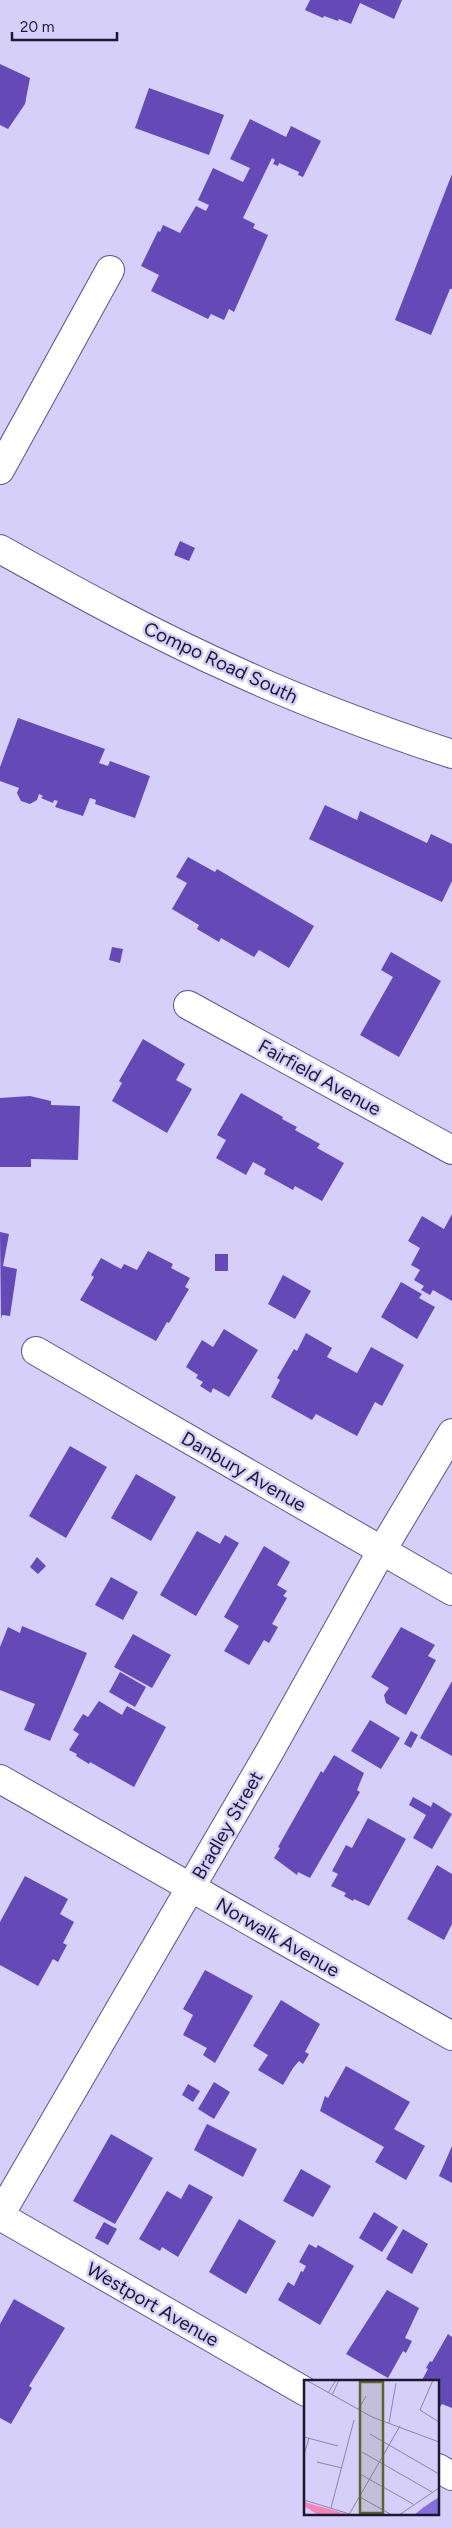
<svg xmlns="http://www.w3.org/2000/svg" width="452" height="2528" viewBox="0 0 452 2528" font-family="Figtree,sans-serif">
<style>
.building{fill:#6549b6}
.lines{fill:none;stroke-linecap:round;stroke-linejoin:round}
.minor-casing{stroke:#5e5290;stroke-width:30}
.minor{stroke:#fff;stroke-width:28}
.labels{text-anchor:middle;stroke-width:5;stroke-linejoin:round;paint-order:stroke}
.street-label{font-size:19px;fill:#1d1832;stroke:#d5cffa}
.inset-road{fill:none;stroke:#8b86aa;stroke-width:1}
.view{fill:#60622f;fill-opacity:0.15;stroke:#60622f;stroke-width:2.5}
.inset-edge{fill:none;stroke:#1d1832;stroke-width:2.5}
</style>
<rect width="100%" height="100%" fill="#d5cffa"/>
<!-- building -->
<path class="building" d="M310,0H402L394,19L360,3L351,24L339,19L338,21L324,16L323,18L305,10Z
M0,64L30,78L25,104L8,129L0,125Z
M149,88L224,115L209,155L135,128Z
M250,119L286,137L291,126L321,141L303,177L298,175L299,172L279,163L278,166L273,164L275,160L272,158L243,218L255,224L253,228L268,235L234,312L229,309L224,320L211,314L208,319L151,291L159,275L141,266L158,231L160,232L163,225L180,233L196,206L206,211L209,205L198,200L213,168L243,182L250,168L230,159Z
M452,174V289H450L431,335L395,320Z
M180,541L195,548L189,561L174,555Z
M18,718L105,749L99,763L108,766L110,761L150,776L135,818L95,804L96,800L90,798L83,816L55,807L58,801L54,800L53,803L41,798L43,796L39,794L37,800L30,804L21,801L17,793L19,788L0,781V767Z
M325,805L357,820L360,811L427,843L431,834L452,844V881L442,902L309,839Z
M188,857L215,872L217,869L314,926L289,968L259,950L254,957L221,938L219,942L197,929L199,925L172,909L187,883L176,877Z
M112,947L123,949L120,963L109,960Z
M391,952L441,981L399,1057L360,1035L393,977L381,970Z
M143,1039L185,1064L176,1080L192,1089L167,1133L112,1101L122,1083L119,1081Z
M241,1093L283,1117L282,1119L297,1127L295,1130L320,1144L317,1148L344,1163L322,1201L295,1186L293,1190L264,1174L266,1169L253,1162L246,1175L216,1158L226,1140L217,1135Z
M30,1096L51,1101V1105L80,1106L78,1160L31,1159V1167H0V1098Z
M452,1214V1301L433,1290L430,1295L421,1290L424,1286L414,1280L420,1270L411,1265L420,1248L408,1241L422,1216L444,1229Z
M0,1232L9,1234L3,1266L17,1269L10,1316L2,1315L1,1319Z
M148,1251L173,1264L171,1268L190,1278L185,1287L189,1289L169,1323L167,1322L156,1341L80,1300L94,1277L91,1275L101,1258L121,1269L124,1264L137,1270Z
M215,1254H228V1271H215Z
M283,1275L311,1291L295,1319L268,1304Z
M401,1282L422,1294L419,1298L435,1307L417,1339L381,1317Z
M224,1329L258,1350L229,1397L213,1388L211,1393L200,1386L203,1382L196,1378L198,1375L186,1367L202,1340L213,1347Z
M306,1333L332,1348L327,1357L357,1373L371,1347L404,1365L382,1406L375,1402L357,1436L316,1414L312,1420L271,1397L280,1380L277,1378L294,1349L297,1351Z
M70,1446L107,1467L66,1538L29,1516Z
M136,1474L176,1497L151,1541L111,1518Z
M197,1531L220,1544L225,1535L239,1543L196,1616L160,1595Z
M264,1546L290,1562L277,1585L287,1591L283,1596L287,1598L272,1624L278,1627L269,1643L264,1640L249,1665L224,1651L239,1626L224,1617Z
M37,1557L46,1566L38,1574L30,1567Z
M111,1577L138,1592L123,1620L95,1605Z
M22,1626L87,1653L50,1741L24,1730L35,1704L0,1690V1647L8,1627L20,1633Z
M401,1627L435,1645L428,1656L436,1660L406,1715L386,1703L384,1695L389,1688L371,1677Z
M133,1634L171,1655L152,1688L114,1667Z
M120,1672L146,1687L135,1707L109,1692Z
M452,1681V1756L420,1738Z
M99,1701L122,1715L127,1706L166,1727L134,1787L90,1762L89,1764L76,1756L77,1754L69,1750L79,1734L73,1730L83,1714L88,1717Z
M370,1720L400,1738L381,1769L351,1751Z
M411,1731L418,1735L411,1748L404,1744Z
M334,1755L364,1773L357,1790L360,1792L310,1878L298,1872L297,1875L274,1858L280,1848L278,1847L321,1771L323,1773Z
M413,1797L431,1807L433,1802L452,1814L432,1849L413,1838L426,1815L409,1805Z
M368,1818L406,1839L369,1906L354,1899L353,1901L344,1896L346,1893L331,1886L338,1874L332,1871L346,1845L352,1848Z
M437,1865L452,1874V1924L444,1940L407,1919Z
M25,1876L68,1899L60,1914L74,1922L63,1943L67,1945L58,1962L53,1959L38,1986L0,1965V1922Z
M205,1970L253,1996L215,2063L203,2055L207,2048L183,2035L193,2015L183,2009Z
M281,2000L320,2024L305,2052L309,2054L303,2064L299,2061L293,2068L283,2085L258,2070L268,2055L253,2046Z
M346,2066L410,2102L394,2129L425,2146L406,2180L375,2162L384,2147L320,2111L325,2096L328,2098Z
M214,2082L230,2092L214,2119L198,2109Z
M188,2084L200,2091L193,2102L182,2095Z
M207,2124L257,2149L243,2177L194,2150Z
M111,2134L153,2158L115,2224L73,2201Z
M452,2146V2183L439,2176Z
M301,2169L331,2186L313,2217L283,2201Z
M189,2184L213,2197L178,2257L162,2247L160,2251L139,2239L167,2191L181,2199Z
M374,2212L398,2227L382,2252L359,2238Z
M239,2219L276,2241L246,2294L209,2272Z
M104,2222L117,2229L108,2245L95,2238Z
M403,2229L428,2244L412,2274L386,2259Z
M309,2244L316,2248L318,2245L354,2266L320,2325L278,2300L288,2282L294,2286L301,2271L303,2272L306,2266L299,2262Z
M387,2290L419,2308L405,2338L412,2341L406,2353L403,2351L388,2378L346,2354Z
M14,2299L65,2328L29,2386L32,2388L11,2424L0,2418V2324Z
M448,2334L452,2337V2408L442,2404L438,2410V2382H421L428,2369L426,2368L430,2361L432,2362Z"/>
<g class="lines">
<!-- minor casing -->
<g class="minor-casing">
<path id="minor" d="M0,470L110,270
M0,549C77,592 155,635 236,671C306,703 379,730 452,754
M188,1005L452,1150
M36,1351L452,1591
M0,1779L452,2036
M0,2215L270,1751L382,1550L452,1433
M0,2216L306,2392
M438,2468L452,2476"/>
</g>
<!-- minor -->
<use href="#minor" class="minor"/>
</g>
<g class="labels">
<!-- street labels -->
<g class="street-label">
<text transform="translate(221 662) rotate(25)" y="7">Compo Road South</text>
<text transform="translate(320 1077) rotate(29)" y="7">Fairfield Avenue</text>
<text transform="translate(244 1471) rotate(30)" y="7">Danbury Avenue</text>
<text transform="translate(227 1825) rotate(-60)" y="7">Bradley Street</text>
<text transform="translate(278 1937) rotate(30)" y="7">Norwalk Avenue</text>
<text transform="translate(153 2304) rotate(30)" y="7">Westport Avenue</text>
</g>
</g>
<!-- overview -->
<g transform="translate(304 2380)">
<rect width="135" height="135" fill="#d5cffa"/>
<path d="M0,122L46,135H14L0,126Z" fill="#f484ba"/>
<path d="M135,117V135H110L120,127Z" fill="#876ede"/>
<path class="inset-road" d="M2,0L68,37L135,62M129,0L116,30L135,42M24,13L32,0M28,15L35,0M54,30L62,16M85,43L92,3M66,54L135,94M0,57L34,66M58,72L128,112M0,75L5,58M13,82L38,88M56,94L109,124M56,117L88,135M0,120L49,135M27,128L50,40M46,133L96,46M95,135L135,108"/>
<path class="view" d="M56,2H79V133H56Z"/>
<rect width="135" height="135" class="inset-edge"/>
</g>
<!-- scale -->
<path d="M12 32v8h105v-8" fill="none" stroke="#1d1832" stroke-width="2.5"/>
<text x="20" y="32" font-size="15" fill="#1d1832" stroke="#d5cffa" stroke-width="4" paint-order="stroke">20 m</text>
</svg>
